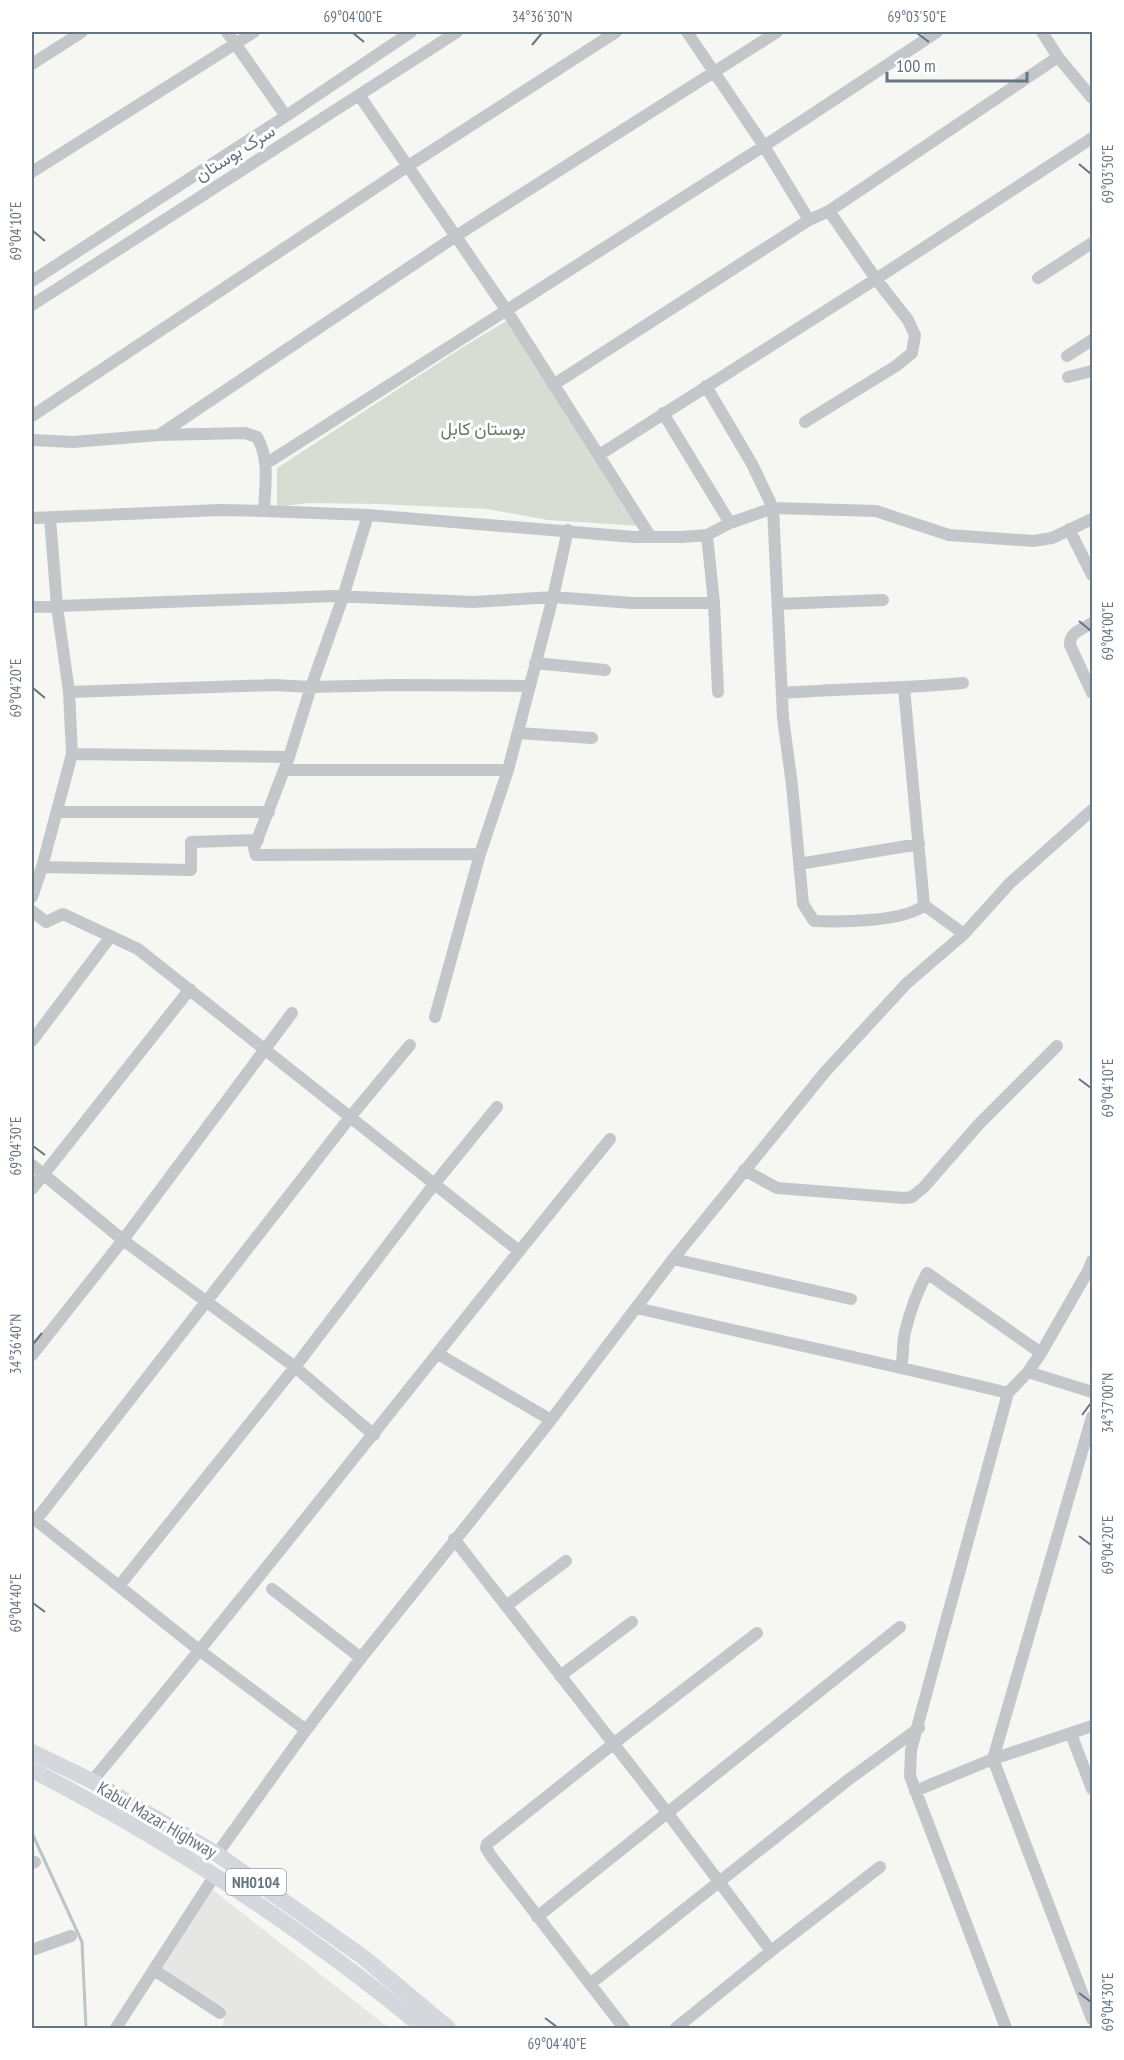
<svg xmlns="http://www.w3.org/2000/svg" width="1124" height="2060" viewBox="0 0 1124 2060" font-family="'PT Sans Narrow',Vazirmatn,sans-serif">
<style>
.built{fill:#e6e7e5}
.green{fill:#d7ddd3}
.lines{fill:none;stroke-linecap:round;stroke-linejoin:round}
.stream{stroke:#bac5c9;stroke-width:3}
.minor{stroke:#c3c7ca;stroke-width:12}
.highway{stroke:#d4d8dc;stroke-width:16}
.ticks{fill:none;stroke:#657583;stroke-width:2}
.labels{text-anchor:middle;stroke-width:6;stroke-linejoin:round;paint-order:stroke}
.shield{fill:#fff;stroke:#939ea8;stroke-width:1.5}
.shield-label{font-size:16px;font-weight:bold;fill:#657583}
.street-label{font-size:18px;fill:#657583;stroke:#fff}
.park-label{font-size:18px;fill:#687a64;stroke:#fff}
.neatline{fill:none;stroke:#657583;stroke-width:2}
.ticks-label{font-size:15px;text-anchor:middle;fill:#657583}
</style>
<rect width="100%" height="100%" fill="#f6f6f2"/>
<!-- built -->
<path class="built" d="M213,1890L389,2028H222L226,2009L159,1972Z"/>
<!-- green -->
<path class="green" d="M508,320L642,526L548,520L487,509L379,504L309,503L277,507V468L463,347Z"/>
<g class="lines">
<!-- stream -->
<path class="stream" d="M32,1833L82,1942L86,2028"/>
<!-- minor -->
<path class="minor" d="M227,32L286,116
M687,32L764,146L809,220
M1042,32L1058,57L1092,98
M32,64L82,32
M359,95L507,311L650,536
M32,172L254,32
M1038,278L1092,243
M32,281L286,116L411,32
M32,305L457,32
M1067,356L1092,340
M1068,377L1092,371
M553,385L809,220L829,211L1058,57
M706,386L752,464L773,508L783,718L792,785L803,904L814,921C840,922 906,922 924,905L964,934
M663,413L730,523
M32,416L408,166L616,32
M805,422L896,366L912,353L915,335L908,320L876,279L829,211
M159,435L456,236L777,32
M32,440L73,442L159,435L245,433L257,437C270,460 265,485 264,511
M599,455L876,279L1092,138
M267,463L764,146L937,32
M368,515L343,597L311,687L289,757L254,848L256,855L480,854
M32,518L220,510L264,511L368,515L634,537H682L707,535L730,523L773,508L876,511L949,535L1033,541L1052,538L1092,519
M1069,529L1092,575
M707,535L714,603L718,692
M778,604L883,600
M32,607L334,596L473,602L553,597L632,603H714
M1092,623C1083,629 1069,632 1070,645L1092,693
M535,663L605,670
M904,688L924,905
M69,692L274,685L311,687L396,685L529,686
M782,693C843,688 903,689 963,683
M518,733L592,738
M72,754L289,757
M284,770H508
M58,812H269
M799,864L919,844
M42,867L191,870V842L258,840
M32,897L42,867L72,754L69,692L57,606L50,518
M32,911L46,922L63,914L138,949L519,1251
M435,1017L480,854L508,770L553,597L568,530
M32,1041L111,936
M32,1165L123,1240L295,1367L374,1435
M744,1170L777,1188L904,1198L912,1197L924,1187L979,1124L1057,1046
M32,1189L190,989
M673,1259L851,1299
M637,1308C760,1337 885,1363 1008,1393
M438,1354L551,1420
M32,1355L123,1240L292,1013
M901,1367C904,1355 902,1344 905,1332C910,1311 917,1292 927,1273L1041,1353
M1028,1372L1092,1392
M1092,1417L993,1759L1092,2019
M32,1517L199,1650L306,1730
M36,1520L351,1116L410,1045
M454,1539L666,1811L771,1951
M119,1586L295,1367L435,1183L497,1107
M272,1589L361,1658
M506,1606L566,1561
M560,1676L632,1622
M1071,1734L1092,1789
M92,1781C268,1570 436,1352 610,1139
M915,1791L993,1759L1092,1726
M217,1854L306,1730L361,1658L551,1420L673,1259L825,1072L906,984L964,934L1010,883L1092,810
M32,1863L35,1862
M537,1917L900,1627
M32,1950L71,1936
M154,1970L220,2013
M590,1984L848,1780L919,1728
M116,2028L215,1875
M624,2028L491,1856L486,1848L487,1844L613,1744L757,1633
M676,2028L771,1951L880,1867
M1006,2028L910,1776L911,1750L1008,1393L1028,1372L1041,1353L1088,1271L1092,1261"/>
<!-- highway -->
<path class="highway" d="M32,1752L92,1781L217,1854L363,1957L448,2028
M32,1770C172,1842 303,1929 424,2028"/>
</g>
<!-- ticks -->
<path class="ticks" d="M353,33L364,42M917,33L929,42M532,45L542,33M1079,164L1091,174M33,231L45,241M1079,621L1091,631M33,688L45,698M1079,1079L1091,1088M33,1146L45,1155M33,1344L42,1333M1082,1415L1091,1403M1079,1536L1091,1545M33,1603L45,1612M1079,1993L1091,2002M545,2018L557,2027"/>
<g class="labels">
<!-- shield labels -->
<rect class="shield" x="226" y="1869" width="60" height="26" rx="4.5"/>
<g class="shield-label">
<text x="256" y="1888">NH0104</text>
</g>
<!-- street labels -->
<g class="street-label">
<text transform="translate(235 153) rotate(-32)" y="6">سرک بوستان</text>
<text transform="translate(157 1820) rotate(30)" y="6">Kabul Mazar Highway</text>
</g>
<!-- park labels -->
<g class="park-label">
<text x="483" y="435">بوستان کابل</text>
</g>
</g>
<!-- border -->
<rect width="1124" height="2060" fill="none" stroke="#ffffff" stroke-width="66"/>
<!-- scale -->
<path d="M887 72v9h140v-9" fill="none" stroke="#657583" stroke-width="3"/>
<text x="896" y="72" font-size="18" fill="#657583" stroke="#ffffff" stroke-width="4.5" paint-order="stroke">100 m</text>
<rect x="33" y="33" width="1058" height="1994" class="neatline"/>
<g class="ticks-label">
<text x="353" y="22">69°04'00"E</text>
<text x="542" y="22">34°36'30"N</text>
<text x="917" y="22">69°03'50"E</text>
<text transform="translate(1108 174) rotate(-90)" y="5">69°03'50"E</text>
<text transform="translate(16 231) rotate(-90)" y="5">69°04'10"E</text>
<text transform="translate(1108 631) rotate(-90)" y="5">69°04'00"E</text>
<text transform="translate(16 688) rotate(-90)" y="5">69°04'20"E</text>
<text transform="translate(1108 1088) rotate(-90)" y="5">69°04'10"E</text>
<text transform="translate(16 1146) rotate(-90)" y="5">69°04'30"E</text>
<text transform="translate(16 1344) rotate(-90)" y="5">34°36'40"N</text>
<text transform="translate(1108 1403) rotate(-90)" y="5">34°37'00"N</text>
<text transform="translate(1108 1545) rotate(-90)" y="5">69°04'20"E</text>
<text transform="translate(16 1603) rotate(-90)" y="5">69°04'40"E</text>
<text transform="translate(1108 2002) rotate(-90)" y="5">69°04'30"E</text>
<text x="557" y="2049">69°04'40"E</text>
</g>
</svg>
